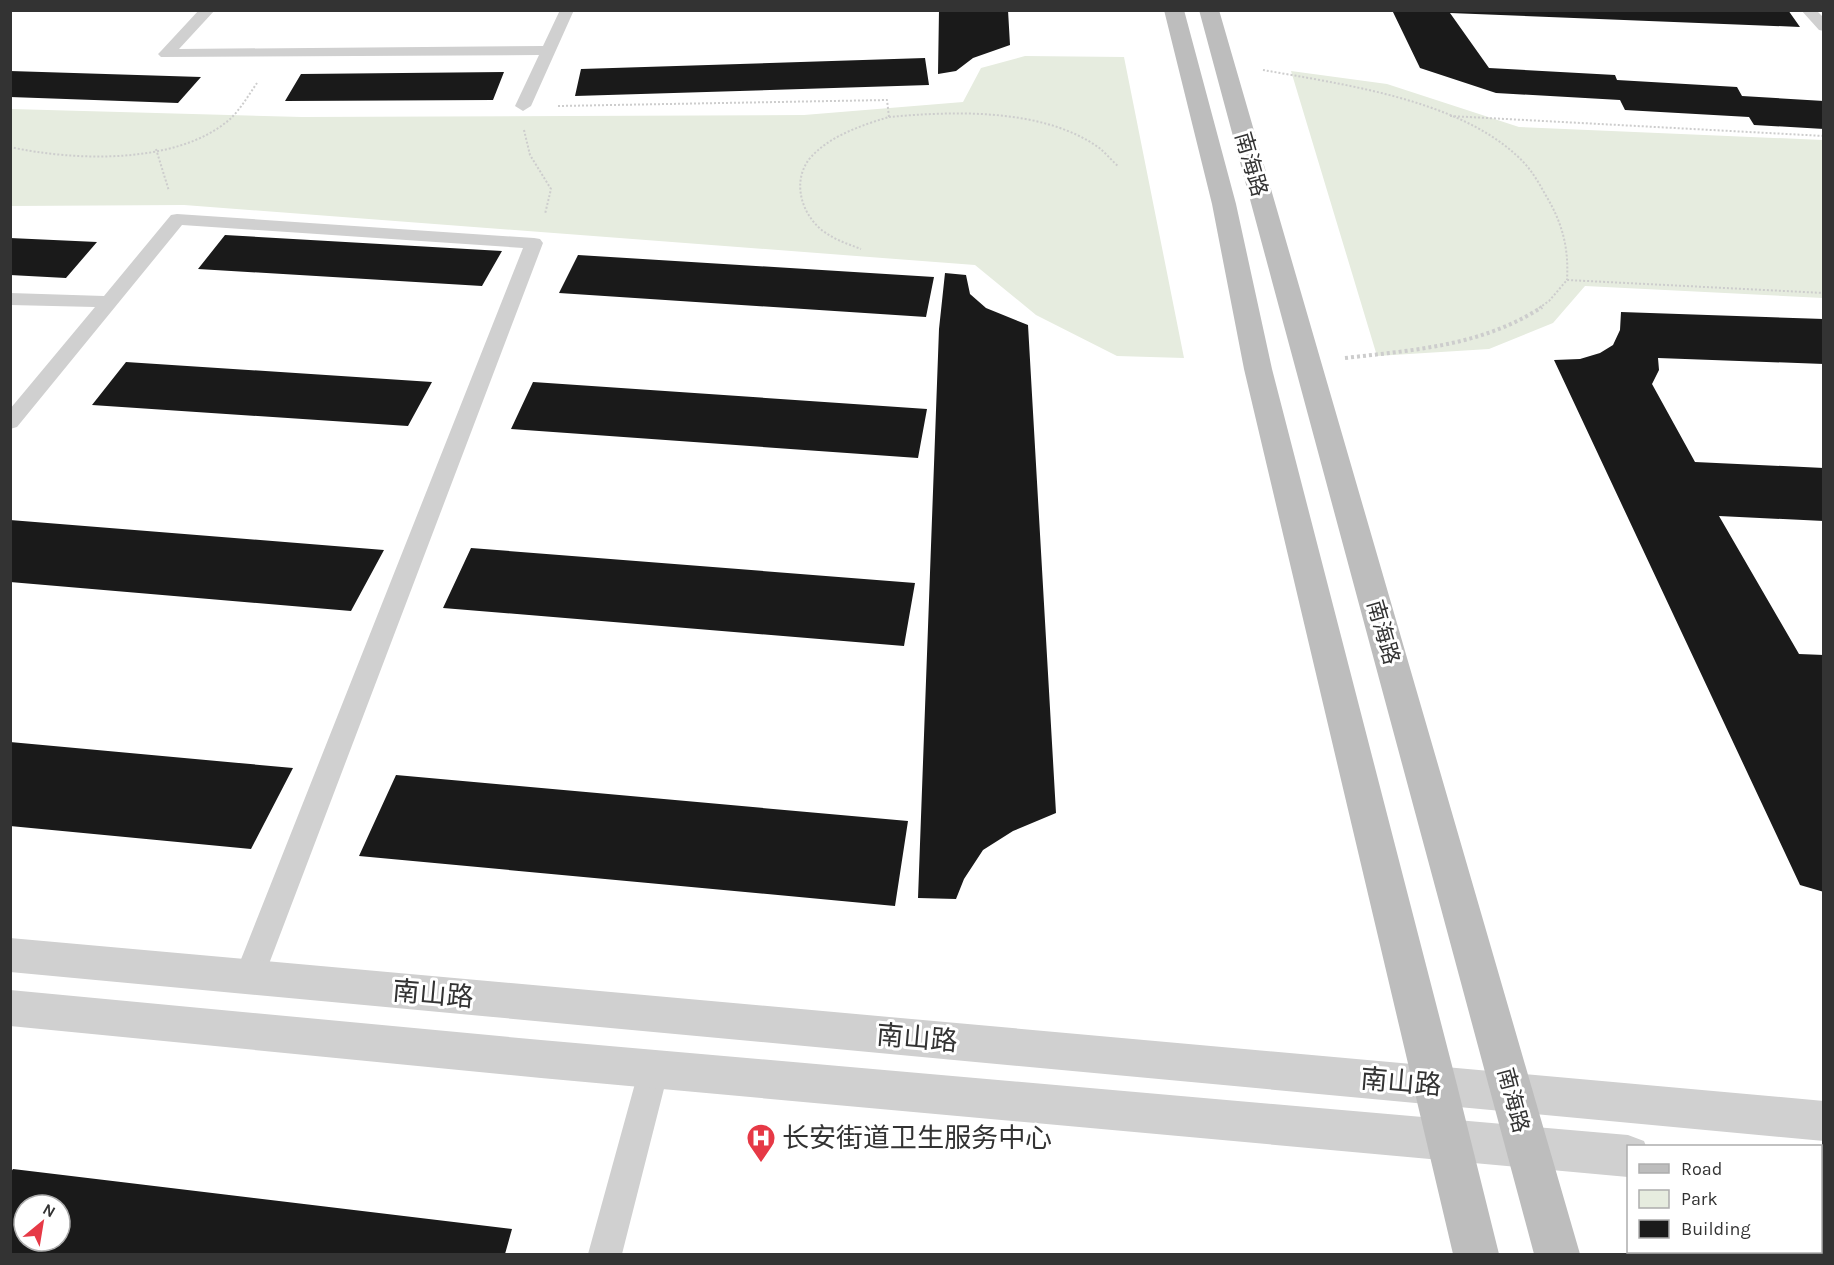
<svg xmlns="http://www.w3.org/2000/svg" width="1834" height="1265" viewBox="0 0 1834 1265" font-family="Karla,'Noto Sans SC',sans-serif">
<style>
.green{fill:#e6ecdf}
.building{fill:#1a1a1a;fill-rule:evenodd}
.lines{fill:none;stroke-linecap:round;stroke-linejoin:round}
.path-far1{stroke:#cdcdcd;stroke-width:2;stroke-dasharray:2 2;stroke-linecap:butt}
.path{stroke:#cdcdcd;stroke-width:4;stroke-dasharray:3 3;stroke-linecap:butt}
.service{fill:#d0d0d0;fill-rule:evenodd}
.tertiary{fill:#d0d0d0;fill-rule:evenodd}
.secondary{fill:#bdbdbd;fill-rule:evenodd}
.labels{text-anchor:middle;stroke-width:6;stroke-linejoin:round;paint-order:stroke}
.street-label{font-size:22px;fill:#333;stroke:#fff}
.near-street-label{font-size:27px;fill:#333;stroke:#fff}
.near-poi-label{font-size:27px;fill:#333;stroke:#fff;text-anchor:start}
</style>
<rect width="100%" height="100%" fill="#fff"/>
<!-- green -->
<path class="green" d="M1025,56L1124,57L1184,358L1117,356L1036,315L975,265L184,205L11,206V109L302,117L804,115L963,102L981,68Z
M1291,71L1387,84L1519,127L1823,140V298L1585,286L1553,323L1489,349L1377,356Z"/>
<!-- building -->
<path class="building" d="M939,10H1008L1010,45L973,58L956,71L938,74Z
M1392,10H1788L1800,27L1450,13L1489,68L1615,75L1617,80L1737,87L1742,96L1824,101V129L1754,125L1749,117L1625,110L1620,100L1496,93L1420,68Z
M925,58L929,85L575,96L581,69Z
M10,71L201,77L178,103L10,97Z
M504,72L493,100L285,101L301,74Z
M225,235L502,251L482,286L198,269Z
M10,238L97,242L66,278L10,275Z
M578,255L934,277L926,317L559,293Z
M945,273L966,275L970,294L986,308L1028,325L1056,813L1013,831L983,850L964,879L956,899L918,898L939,329Z
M1621,312L1824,319V364L1658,358L1659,370L1652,384L1695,462L1824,468V521L1719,516L1799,654L1824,655V892L1800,885L1554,360L1580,359L1600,353L1613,345L1620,330Z
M126,362L432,382L408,426L92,405Z
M533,382L927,409L918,458L511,429Z
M10,520L384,550L351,611L10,582Z
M471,548L915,583L904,646L443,608Z
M10,742L293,768L251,849L10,826Z
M396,775L908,821L895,906L359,856Z
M13,1169L512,1229L505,1254H10V1173ZM24,1205H60V1241H24Z"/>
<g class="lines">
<!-- path-far1 -->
<path class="path-far1" d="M1263,70C1341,84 1454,99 1515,154C1528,165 1537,179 1545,194C1562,222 1569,247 1567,280
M558,106L887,100L889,117C862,125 830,136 811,157C791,180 801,214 823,231C835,240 848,244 861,249
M1450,116L1824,136
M889,117C954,111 1042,108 1098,147C1105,152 1111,160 1118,166
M524,130L530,155L551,189L545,214
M10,147C74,161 176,165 229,120C240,110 248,96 257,83
M156,149L169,191
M1539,308L1549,301L1567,280L1824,293"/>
<!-- path -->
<path class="path" d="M1345,358C1414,350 1482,346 1542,307"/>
<!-- service -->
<path class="service" d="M199,10H215L179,49L543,46L560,10H574L531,106L523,111L515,106L539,55L161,57L158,54L161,51Z
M1801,10H1816L1824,18V31L1819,30Z
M177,214L534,238L540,239L543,243L264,977L259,986L249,990L239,986L234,977L523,248L182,225L17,427L10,429V409L95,307L10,305V293L104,296L171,215Z
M654,1055L665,1059L669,1069L622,1254H588L639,1069L643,1059Z"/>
<!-- tertiary -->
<path class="tertiary" d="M10,938L1824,1101V1141L10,972Z
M10,990L541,1040L1628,1135L1644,1141L1646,1146H1628V1177L541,1078L10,1026Z
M1820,1154L1824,1155V1197L1820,1196Z"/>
<!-- secondary -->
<path class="secondary" d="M1164,10H1184L1236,204L1272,369L1457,1085L1499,1254H1453L1244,369L1212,204Z
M1199,10H1219L1580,1254H1534Z"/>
</g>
<!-- icons -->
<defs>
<g id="hospital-pin" transform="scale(1.5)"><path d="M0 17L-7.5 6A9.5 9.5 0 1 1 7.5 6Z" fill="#e63946" stroke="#fff"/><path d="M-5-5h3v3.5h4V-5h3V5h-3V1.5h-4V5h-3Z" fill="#fff"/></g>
</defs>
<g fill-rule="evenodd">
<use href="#hospital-pin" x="761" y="1138"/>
</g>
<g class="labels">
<!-- street labels -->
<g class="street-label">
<text transform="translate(1252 164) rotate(74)" y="8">南海路</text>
<text transform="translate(1384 632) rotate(74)" y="8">南海路</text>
<text transform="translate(1514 1100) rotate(75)" y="8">南海路</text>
</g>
<!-- near-street labels -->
<g class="near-street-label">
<text transform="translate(433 994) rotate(5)" y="9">南山路</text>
<text transform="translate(917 1038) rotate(5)" y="9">南山路</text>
<text transform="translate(1401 1082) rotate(5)" y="9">南山路</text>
</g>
<!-- near-poi labels -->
<g class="near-poi-label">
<text x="782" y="1147">长安街道卫生服务中心</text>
</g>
</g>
<!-- border -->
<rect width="1834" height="1265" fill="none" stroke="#333333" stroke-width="24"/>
<!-- legend -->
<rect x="1627" y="1145" width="195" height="108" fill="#ffffff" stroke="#adadad" stroke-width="1.5"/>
<rect x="1639" y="1164" width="30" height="9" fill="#bdbdbd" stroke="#adadad" stroke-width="1.5"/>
<text x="1681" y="1175" font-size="18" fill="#333333">Road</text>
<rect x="1639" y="1190" width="30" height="18" fill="#e6ecdf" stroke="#adadad" stroke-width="1.5"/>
<text x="1681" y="1205" font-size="18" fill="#333333">Park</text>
<rect x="1639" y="1220" width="30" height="18" fill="#1a1a1a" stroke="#adadad" stroke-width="1.5"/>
<text x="1681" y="1235" font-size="18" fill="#333333">Building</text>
<!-- north arrow -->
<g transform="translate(42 1223) rotate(30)"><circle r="28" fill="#ffffff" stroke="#adadad" stroke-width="1.5"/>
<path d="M0-4.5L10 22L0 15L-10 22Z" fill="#e63946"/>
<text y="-9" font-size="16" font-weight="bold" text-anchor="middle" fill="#333333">N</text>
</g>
</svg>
